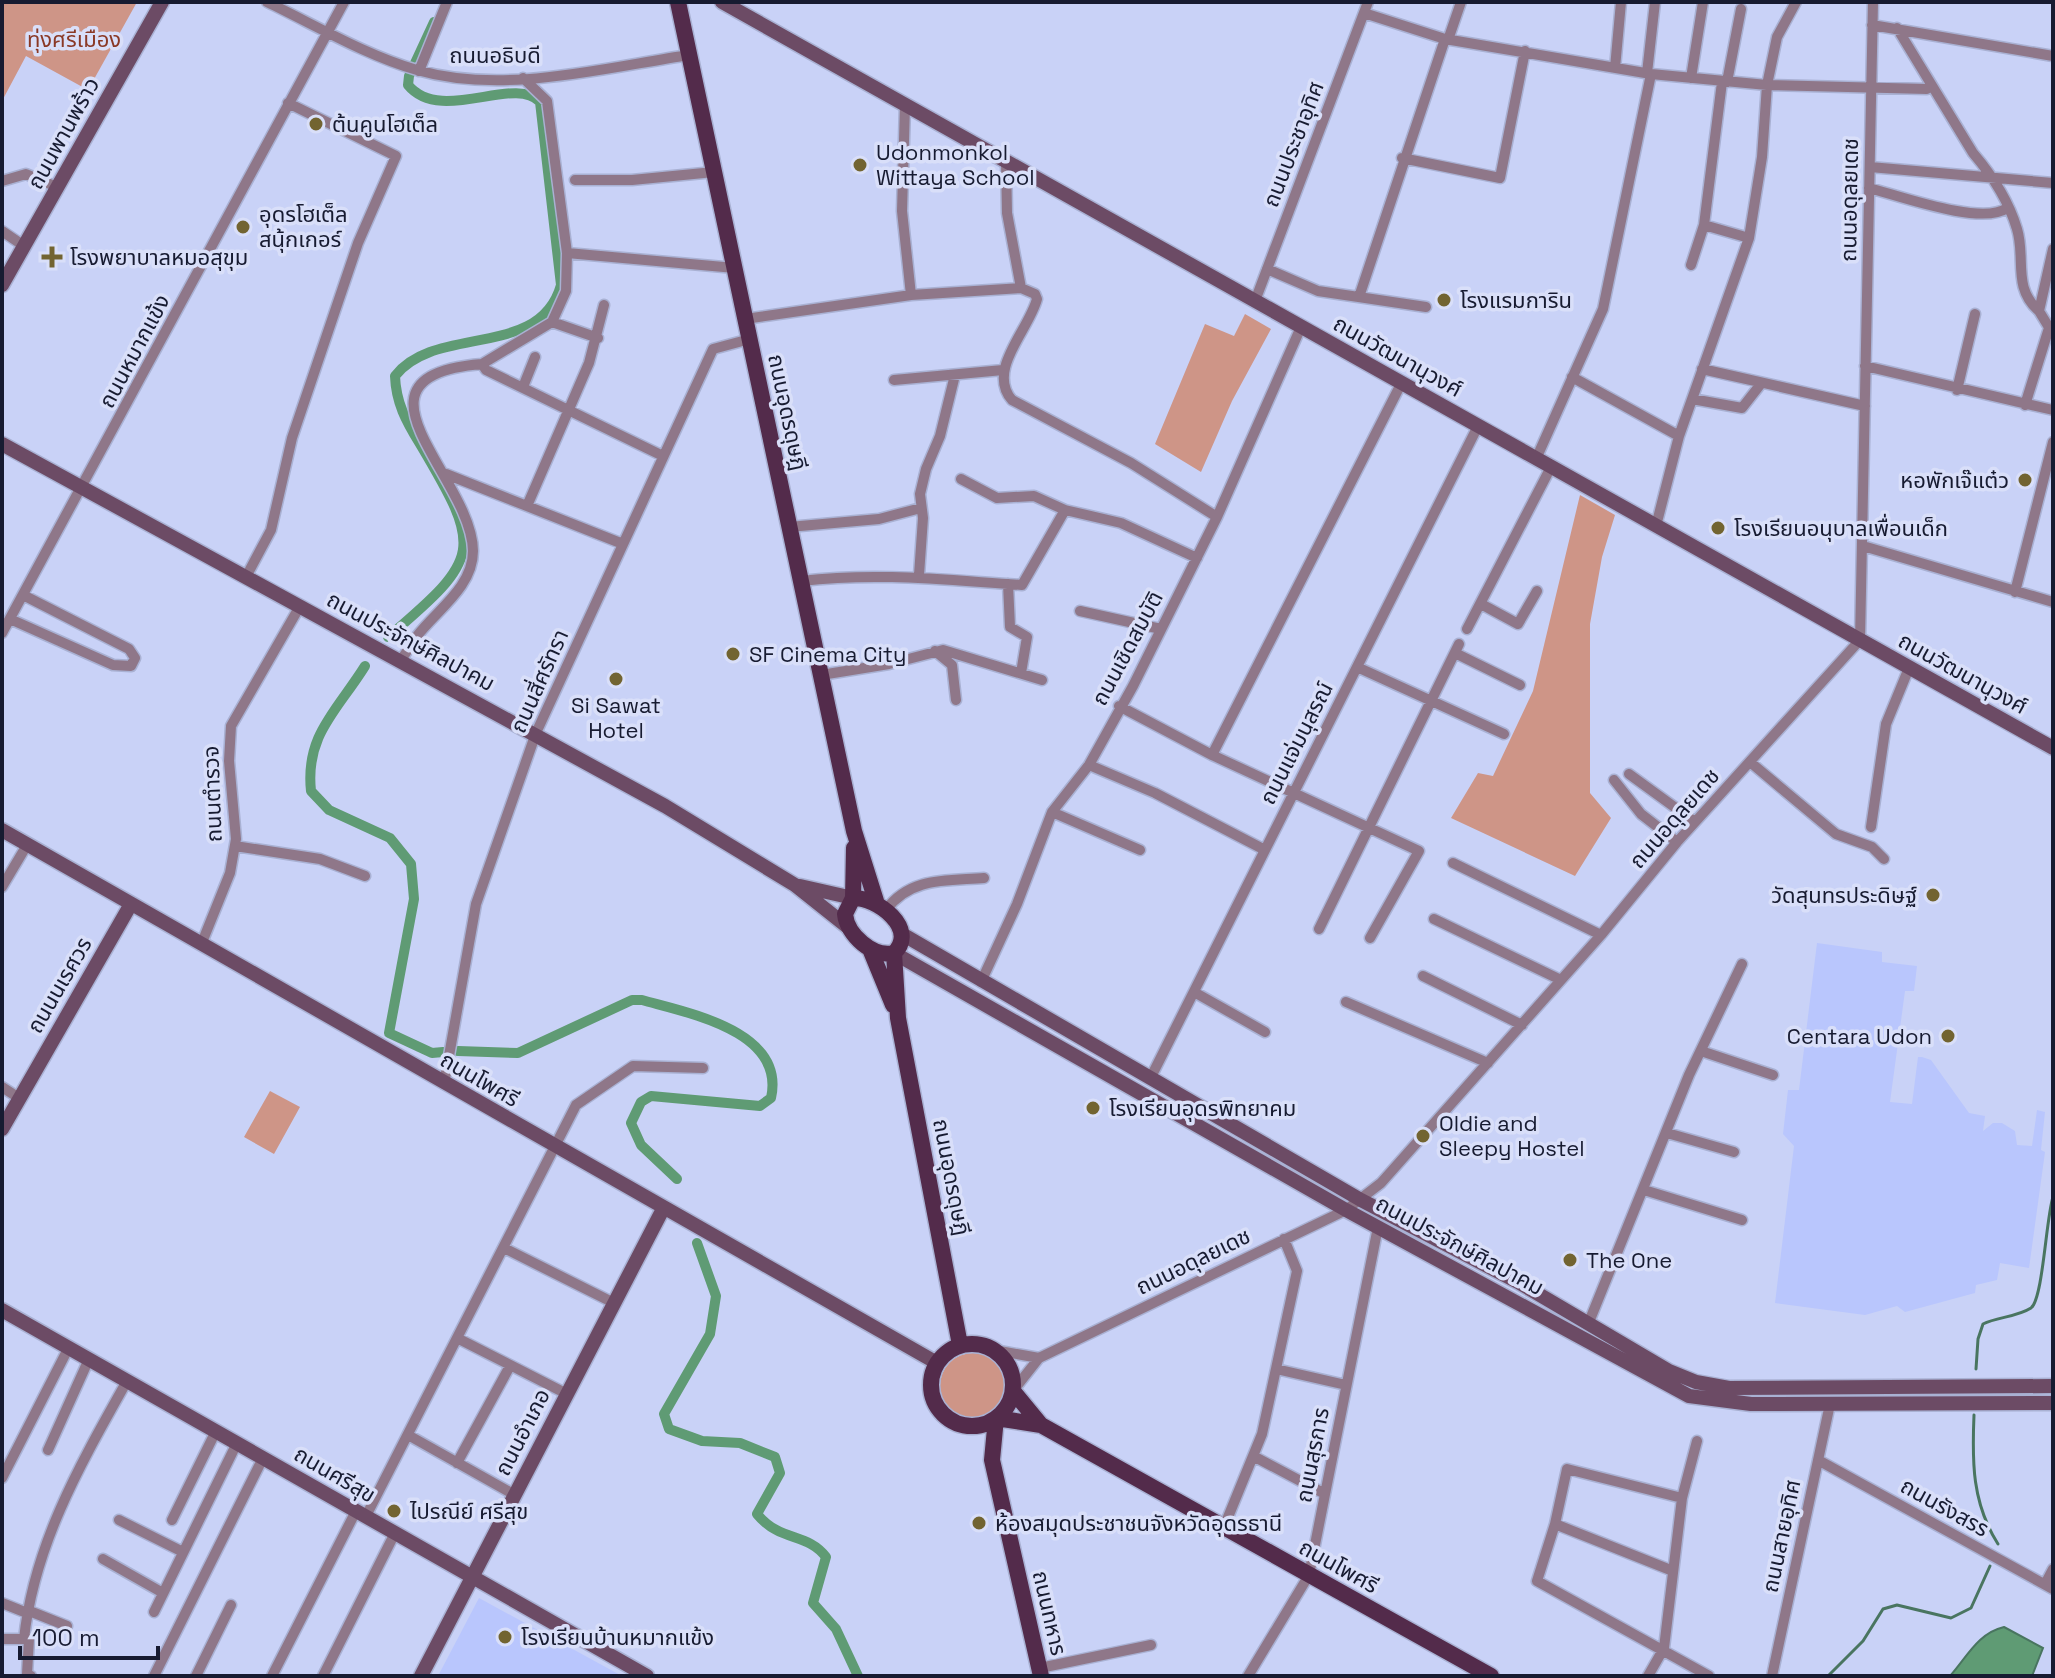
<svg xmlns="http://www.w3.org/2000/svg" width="2055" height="1678" viewBox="0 0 2055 1678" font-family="'Space Grotesk','Noto Sans Thai',sans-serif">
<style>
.built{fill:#b9c6fd}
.green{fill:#ce9587}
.water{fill:#5f9b74;stroke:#497560;stroke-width:2}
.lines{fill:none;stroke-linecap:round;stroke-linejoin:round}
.stream{stroke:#497560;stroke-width:3}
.canal{stroke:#5f9b74;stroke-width:10}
.street-casing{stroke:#a9b1d3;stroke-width:13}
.secondary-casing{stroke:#a9b1d3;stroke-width:17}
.primary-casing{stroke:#a9b1d3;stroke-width:19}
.street{stroke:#8f7789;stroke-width:10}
.secondary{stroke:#6c4b65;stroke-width:14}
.primary{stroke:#532b4b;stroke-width:16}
.poi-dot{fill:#726431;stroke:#d9dff9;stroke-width:3}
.labels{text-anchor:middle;stroke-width:7;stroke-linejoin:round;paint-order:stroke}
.park-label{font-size:22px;fill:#8a3926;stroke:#d9dff9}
.street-label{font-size:22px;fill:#171b31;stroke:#d9dff9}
.poi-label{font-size:22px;fill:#171b31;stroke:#d9dff9;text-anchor:start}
</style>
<rect width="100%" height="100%" fill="#c9d2f7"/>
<!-- built -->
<path class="built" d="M1817,943L1882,952V962L1917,966L1914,991H1905L1890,1102L1912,1104L1918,1057H1922L1931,1060L1969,1113L1985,1116L1983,1131L1993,1123H2002L2015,1131L2017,1145L2032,1146L2037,1110L2045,1112L2041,1150L2045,1152L2029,1268L2000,1263L1997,1280L1976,1285L1975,1293L1905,1312L1897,1306L1865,1315L1775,1303L1794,1146L1783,1134L1788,1090H1799Z
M479,1598L622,1676H438Z"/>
<!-- green -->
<path class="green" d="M2,2H137L88,90L26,56L2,101Z
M1245,314L1271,329L1232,401L1201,472L1155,444L1205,324L1234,336Z
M1580,495L1615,515L1602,557L1590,624V793L1611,818L1575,876L1451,818L1478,773L1493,776L1533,691Z
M270,1091L300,1107L274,1154L244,1137Z
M940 1386a33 33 0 1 1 66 0a33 33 0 1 1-66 0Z"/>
<!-- water -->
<path class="water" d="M2004,1627L2043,1648L2032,1676H1950C1967,1657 1978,1633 2004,1627Z"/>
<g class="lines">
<!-- stream -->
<path class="stream" d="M1976,1369L1978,1339L1983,1324C1997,1317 2017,1317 2031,1308C2043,1299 2046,1218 2053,1197
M1974,1415C1972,1462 1972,1503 1998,1544
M1828,1676L1863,1641L1883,1609L1897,1605L1951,1618L1971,1608L1990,1566"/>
<!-- canal -->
<path class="canal" d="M388,637C482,557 483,550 420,444C406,421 396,403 395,376C435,324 540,360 561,285L540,102C515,74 441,125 408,85L409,76L434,22
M365,666C337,711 305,735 311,791L329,810L390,838L411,864L414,899L389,1033L432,1053L443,1052
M458,1051L518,1053L632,1000H642C688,1013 786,1031 771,1098L760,1106L651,1096L641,1102L631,1123L641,1145L677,1179
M697,1243L716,1296L710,1334L664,1414L669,1429L702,1441L740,1443L775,1457L780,1473L757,1514C781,1543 807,1532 826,1557L813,1603L836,1629L858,1676"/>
<!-- street casing -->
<g class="street-casing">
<path id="street" d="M267,2C315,25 365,55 417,70C503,95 603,68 689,55
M1364,13L1445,39L1651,74L1767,85L1927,89
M1872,25L2053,56
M1897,28L1973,153C1991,174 2009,202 2017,229C2026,258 2012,288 2039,311
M1448,40L1461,2
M1615,68L1621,2
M419,71L447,2
M1647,73L1655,2
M523,78L547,101L567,253L735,268
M1691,78L1703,2
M1722,82L1704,225L1749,238
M1727,82L1741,9
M905,105L902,211L911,295
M1402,158L1500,178L1525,51
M1870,167L2053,183
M575,180H632L714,172
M2,181L26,174L57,187
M1869,188C1900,196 1982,226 2007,208
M2,231L24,246
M2053,249L2039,311L2053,334
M567,253L566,291L552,322L482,364L486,370L663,456
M1691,265L1704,225
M1267,269L1318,291L1426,307
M1021,288L1035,294L1037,299C1029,330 986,370 1012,400L1131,463L1217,517
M1359,297L1445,39
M1255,301L1368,2
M745,319L911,295L1021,288L1007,213L1006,161
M552,322L598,338
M1865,366L2053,410
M1702,369L1865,406
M1572,377L1679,436
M894,380L1003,370
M523,387L535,357
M1957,390L1975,314
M1692,399L1742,408L1760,385
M2025,405L2049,328
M1536,459L1603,309L1651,74
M446,474L623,544
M961,479L997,498L1034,496L1065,510L1121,523L1197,558
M527,506L589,363L604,305
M1656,526L1679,436L1749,238L1762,157L1767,85L1777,37L1796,2
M789,527L879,519L921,508
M1863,546L2053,602
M247,575L271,530L292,438L358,243L396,156L288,103
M919,575L923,518L920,494L926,469L940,436L955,375
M801,581C879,572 944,580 1022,585L1065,510
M1008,584L1010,627L1027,637L1021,673
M2015,592L2053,442
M1481,604L1518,624L1537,591
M1080,611L1161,629
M10,619L113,665L131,666L135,658L129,649L23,595
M1467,629L1551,467
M2,633L344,2
M935,651L952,665L956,700
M1455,653L1520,685
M400,661C407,653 410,644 417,636C437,610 473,587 473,551C472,477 334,376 482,364
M1357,667L1504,734
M821,675L889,664L943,650L1042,680
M1119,706L1212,755L1419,851L1370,938
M1212,755L1402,382
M1750,762L1836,834L1872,847L1884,859
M1089,765L1155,793L1265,850
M1629,774L1695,822
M1614,780L1641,814L1677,842
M1052,812L1140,850
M1871,827L1886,724L1909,668
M235,846L320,859L365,876
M1453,863L1601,935
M2,887L27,845
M886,910C910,877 946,881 984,878
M1434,919L1561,980
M1319,929L1459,644
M201,945L230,873L236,839L229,761L231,726L300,606
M1423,976L1522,1025
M981,982L1017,904L1052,812L1089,765L1133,686L1217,517L1301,327
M1194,992L1265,1032
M1346,1002L1488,1063
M1701,1051L1773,1075
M1150,1079L1478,426
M444,1084L476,904L536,733L713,349L750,339
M2,1087L19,1098
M1667,1133L1734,1152
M1644,1190L1742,1220
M504,1248L614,1303
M1589,1322L1689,1075L1742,964
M457,1338L567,1394
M994,1350L1039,1358
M1276,1369L1346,1385
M1013,1391L1039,1358L1346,1210L1381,1183L1601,935L1677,842L1860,640L1873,2
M408,1435L515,1495
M1697,1441L1682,1498L1567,1469L1555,1524L1537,1581L1709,1676
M48,1450L89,1359
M1255,1457L1325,1494
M1818,1460L2053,1589
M457,1463L510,1366
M2,1478L69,1347
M366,1516L576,1105L633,1066L703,1068
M119,1520L183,1552
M172,1520L216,1431
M1555,1524L1673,1571
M1224,1527L1262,1434L1297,1271L1284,1239
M103,1559L163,1593
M2045,1584L2053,1569
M2,1603L27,1613
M27,1610L67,1626
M154,1612L237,1443
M2,1639H29L27,1674L31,1676
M24,1639C34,1544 81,1463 127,1381
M1040,1668L1151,1645
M154,1676L263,1458
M196,1676L231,1605
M272,1676L356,1511
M323,1676L395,1533
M1248,1676L1309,1575L1378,1227
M1648,1676L1664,1648L1682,1498
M1772,1676L1830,1404"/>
</g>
<!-- secondary casing -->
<g class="secondary-casing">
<path id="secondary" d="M722,2L2053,748
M2,285L162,2
M2,444L665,806L795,885L849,928
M2,830L937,1363
M800,886L853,898
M902,934L1361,1200L1518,1282L1669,1371L1696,1382L1729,1388L2053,1386
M894,953L1346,1210L1689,1396L1751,1404L2053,1403
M2,1129L131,904
M2,1310L647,1676
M421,1676L663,1209"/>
</g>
<!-- primary casing -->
<g class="primary-casing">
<path id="primary" d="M678,2L854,831L876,901
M853,898C877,897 919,929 894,953C873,958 847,935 845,914Z
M853,898L854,848
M870,949L893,1005
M894,953L898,1018L960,1345
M931 1385a41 41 0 1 1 82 0a41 41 0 1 1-82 0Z
M1013,1391L1041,1425L1491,1676
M1041,1425L996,1418L992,1460L1041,1676"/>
</g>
<!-- street -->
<use href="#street" class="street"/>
<!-- secondary -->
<use href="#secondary" class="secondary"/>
<!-- primary -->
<use href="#primary" class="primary"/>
</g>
<!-- markers -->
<g class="poi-dot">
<circle cx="316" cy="124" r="8"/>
<circle cx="860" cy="165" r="8"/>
<circle cx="243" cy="227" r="8"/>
<path d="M48 245h8v8h8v8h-8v8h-8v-8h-8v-8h8z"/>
<circle cx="1444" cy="300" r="8"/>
<circle cx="2025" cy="480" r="8"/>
<circle cx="1718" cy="528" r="8"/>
<circle cx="733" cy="654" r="8"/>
<circle cx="616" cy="679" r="8"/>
<circle cx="1933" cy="895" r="8"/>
<circle cx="1948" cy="1036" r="8"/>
<circle cx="1093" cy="1108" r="8"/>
<circle cx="1423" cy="1136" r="8"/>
<circle cx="1570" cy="1260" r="8"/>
<circle cx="394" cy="1511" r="8"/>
<circle cx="979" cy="1523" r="8"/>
<circle cx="505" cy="1637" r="8"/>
</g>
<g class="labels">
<!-- park labels -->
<g class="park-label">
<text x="74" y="47">ทุ่งศรีเมือง</text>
</g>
<!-- street labels -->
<g class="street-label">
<text x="495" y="63">ถนนอธิบดี</text>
<text transform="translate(63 133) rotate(-61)" y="8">ถนนพานพร้าว</text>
<text transform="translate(1293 144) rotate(-69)" y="8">ถนนประชาอุทิศ</text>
<text transform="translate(1849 200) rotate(-89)" y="8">ถนนอดุลยเดช</text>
<text transform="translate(134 351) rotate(-62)" y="8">ถนนหมากแข้ง</text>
<text transform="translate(1398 356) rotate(29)" y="8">ถนนวัฒนานุวงศ์</text>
<text transform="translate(788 412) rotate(78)" y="8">ถนนอุดรดุษฎี</text>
<text transform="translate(411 641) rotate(28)" y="8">ถนนประจักษ์ศิลปาคม</text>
<text transform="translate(1127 648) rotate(-62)" y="8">ถนนเชิดสมบัติ</text>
<text transform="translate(1963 673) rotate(29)" y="8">ถนนวัฒนานุวงศ์</text>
<text transform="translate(539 681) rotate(-66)" y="8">ถนนสี่ศรัทรา</text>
<text transform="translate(1296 743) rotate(-63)" y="8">ถนนแจ่มนุสรณ์</text>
<text transform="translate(212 794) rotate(-92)" y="8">ถนนตำรวจ</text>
<text transform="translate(1674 818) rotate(-49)" y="8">ถนนอดุลยเดช</text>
<text transform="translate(59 985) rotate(-60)" y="8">ถนนนเรศวร</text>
<text transform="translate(480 1079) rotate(30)" y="8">ถนนโพศรี</text>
<text transform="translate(952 1177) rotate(79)" y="8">ถนนอุดรดุษฎี</text>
<text transform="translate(1460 1245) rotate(28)" y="8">ถนนประจักษ์ศิลปาคม</text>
<text transform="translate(1193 1261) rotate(-26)" y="8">ถนนอดุลยเดช</text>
<text transform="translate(522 1432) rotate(-63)" y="8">ถนนอำเภอ</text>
<text transform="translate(1312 1455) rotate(-79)" y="8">ถนนสุรการ</text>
<text transform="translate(335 1474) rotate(30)" y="8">ถนนศรีสุข</text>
<text transform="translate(1945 1507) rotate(29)" y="8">ถนนรังสรร</text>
<text transform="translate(1781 1536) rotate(-78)" y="8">ถนนสายอุทิศ</text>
<text transform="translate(1339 1566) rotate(29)" y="8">ถนนโพศรี</text>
<text transform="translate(1050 1613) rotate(77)" y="8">ถนนทหาร</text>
</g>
<!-- poi labels -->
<g class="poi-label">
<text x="332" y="132">ต้นคูนโฮเต็ล</text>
<text x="876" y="160">Udonmonkol<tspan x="876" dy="25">Wittaya School</tspan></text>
<text x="259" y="222">อุดรโฮเต็ล<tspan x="259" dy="25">สนุ้กเกอร์</tspan></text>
<text x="70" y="265">โรงพยาบาลหมอสุขุม</text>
<text x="1460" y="308">โรงแรมการิน</text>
<text x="2009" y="488" text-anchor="end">หอพักเจ๊แต๋ว</text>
<text x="1734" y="536">โรงเรียนอนุบาลเพื่อนเด็ก</text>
<text x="749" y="662">SF Cinema City</text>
<text x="616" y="713" text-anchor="middle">Si Sawat<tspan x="616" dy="25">Hotel</tspan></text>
<text x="1917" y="903" text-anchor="end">วัดสุนทรประดิษฐ์</text>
<text x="1932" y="1044" text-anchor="end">Centara Udon</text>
<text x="1109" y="1116">โรงเรียนอุดรพิทยาคม</text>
<text x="1439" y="1131">Oldie and<tspan x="1439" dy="25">Sleepy Hostel</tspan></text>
<text x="1586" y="1268">The One</text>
<text x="410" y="1519">ไปรณีย์ ศรีสุข</text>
<text x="995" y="1531">ห้องสมุดประชาชนจังหวัดอุดรธานี</text>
<text x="521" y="1645">โรงเรียนบ้านหมากแข้ง</text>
</g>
</g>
<!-- border -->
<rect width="2055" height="1678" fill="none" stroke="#171b31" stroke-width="8"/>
<!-- scale -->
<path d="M20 1646v12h138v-12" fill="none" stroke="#171b31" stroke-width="4"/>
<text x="32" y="1646" font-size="24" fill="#171b31" stroke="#d9dff9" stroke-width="6" paint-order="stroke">100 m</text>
</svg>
